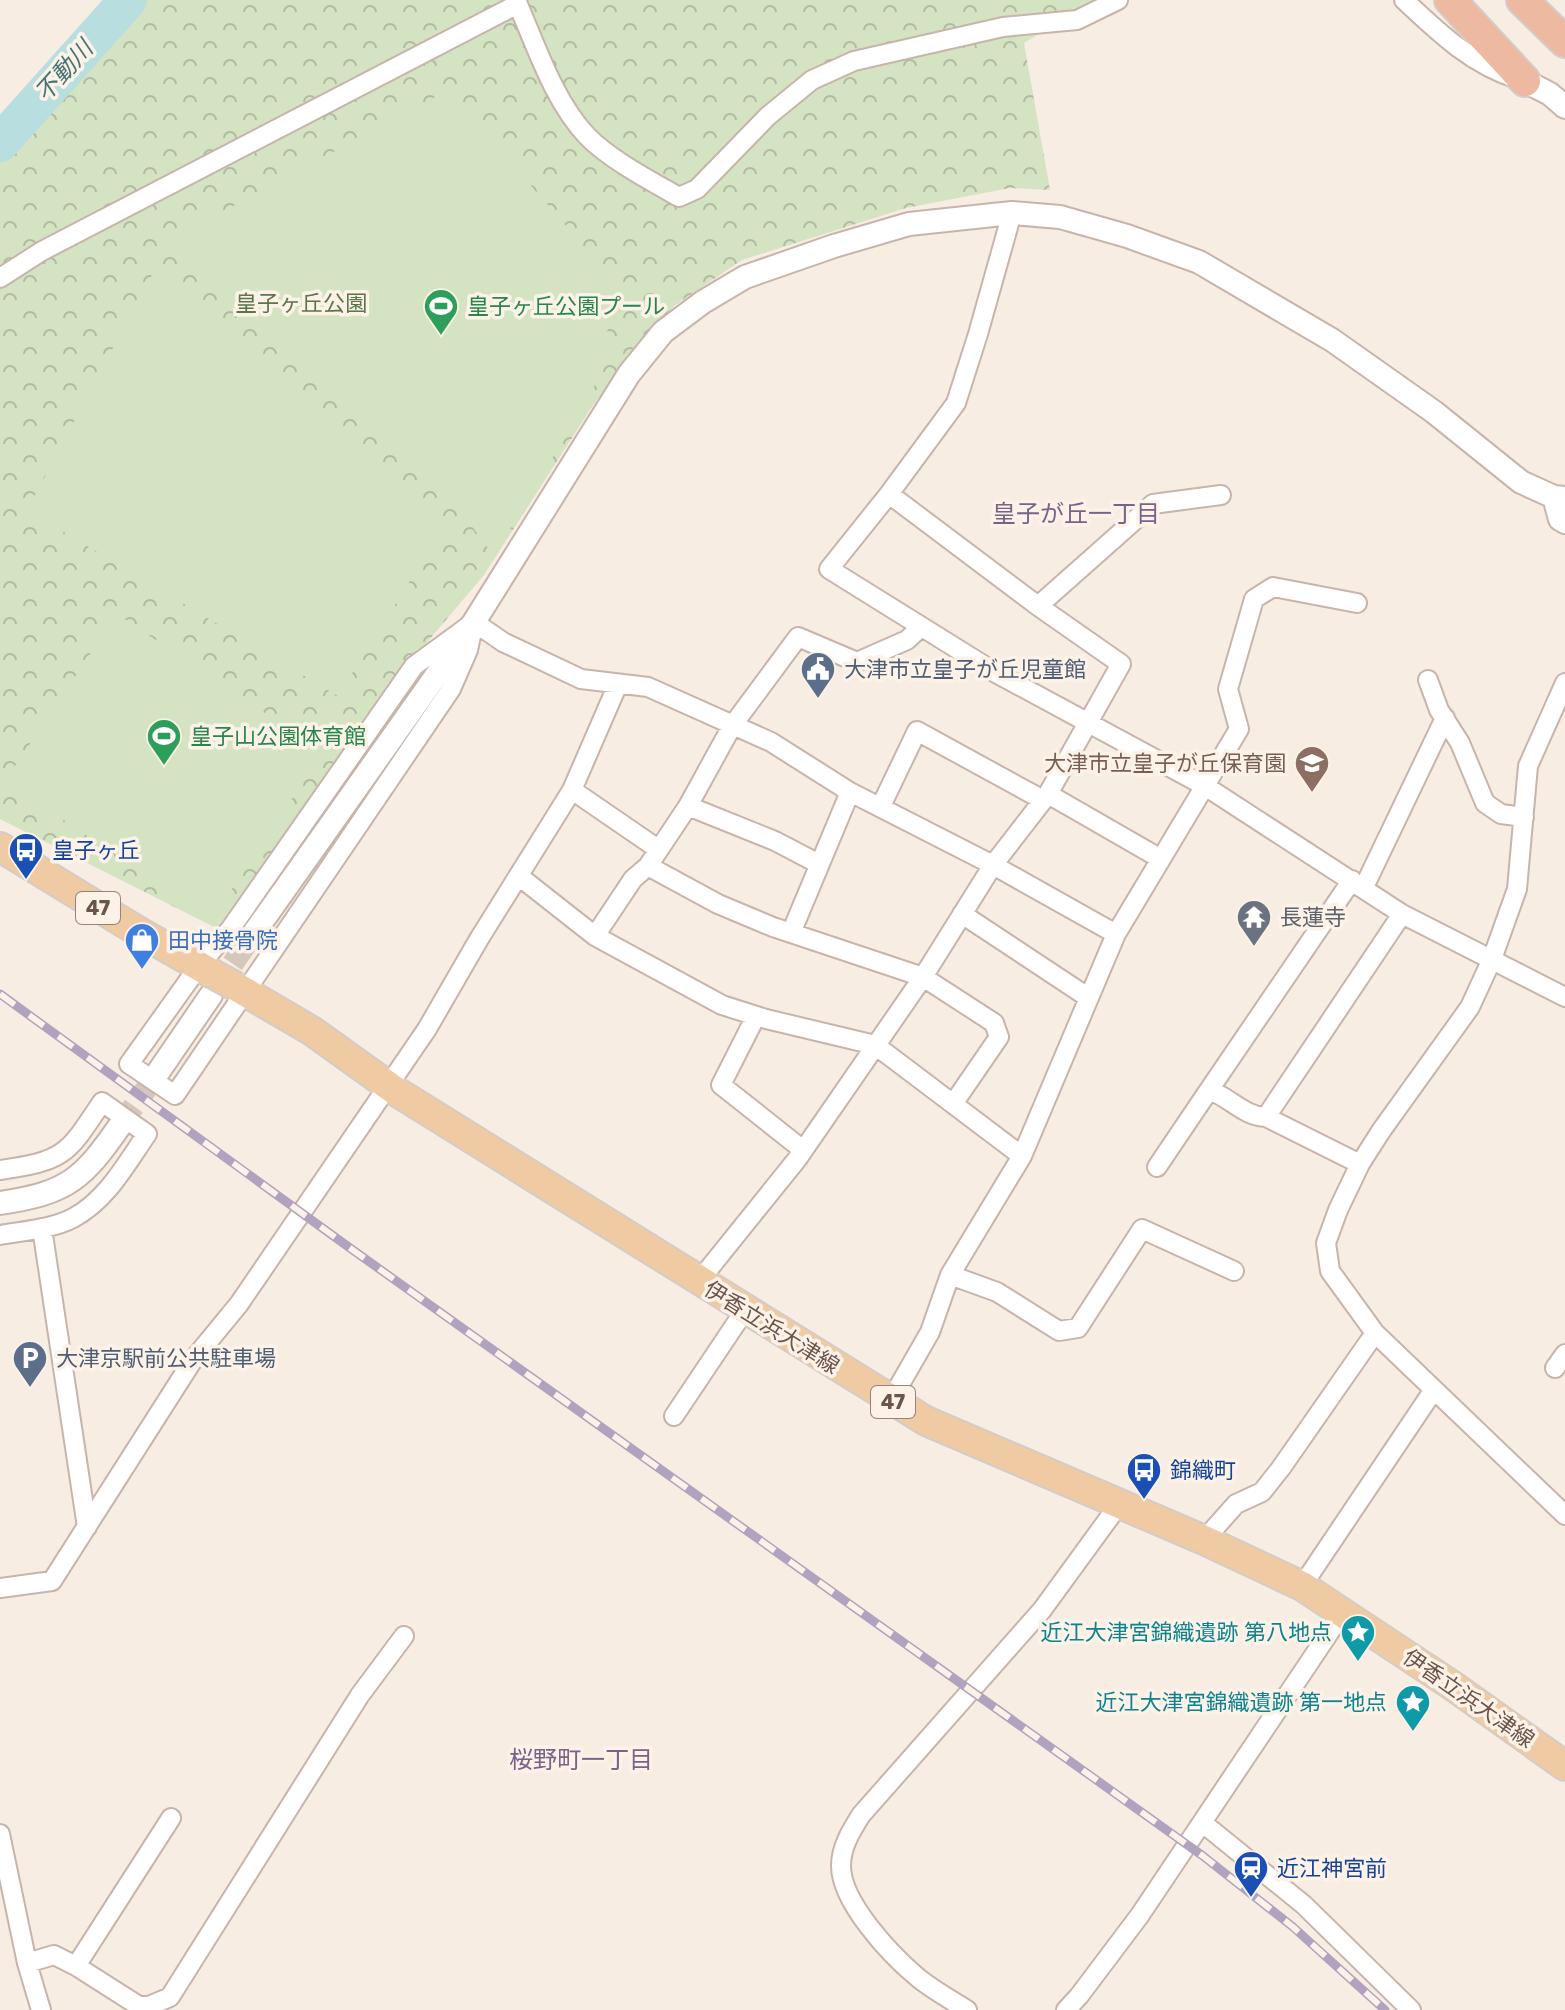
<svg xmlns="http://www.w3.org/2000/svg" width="1565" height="2010" viewBox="0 0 1565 2010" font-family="Rubik,'Noto Sans JP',sans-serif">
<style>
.park{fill:url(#park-crowns)}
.garden{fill:#d4e4c3}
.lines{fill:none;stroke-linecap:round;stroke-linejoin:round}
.river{stroke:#b9dedf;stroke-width:38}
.tertiary-tunnel{stroke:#d5c7bc;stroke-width:22;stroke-dasharray:22 11;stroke-linecap:butt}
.minor-casing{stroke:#c7b4ab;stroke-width:22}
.tertiary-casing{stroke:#c7b4ab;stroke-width:26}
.primary-casing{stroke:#d3ccc9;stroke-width:32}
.trunk-casing{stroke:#d3ccc9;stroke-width:34}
.minor{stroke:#fff;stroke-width:18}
.tertiary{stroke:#fff;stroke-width:22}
.primary{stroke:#efcaa2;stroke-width:28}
.trunk{stroke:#edbaa1;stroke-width:30}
.rail-casing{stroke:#afa3bf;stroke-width:9}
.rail{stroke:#fcf2e7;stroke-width:6;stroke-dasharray:18;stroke-linecap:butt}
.primary-bridge-casing{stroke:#d3ccc9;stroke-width:32;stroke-linecap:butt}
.primary-bridge{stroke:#efcaa2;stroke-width:28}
.labels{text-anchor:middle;stroke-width:7;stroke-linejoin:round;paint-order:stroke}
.shield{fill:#fcf2e7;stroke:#97837a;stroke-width:2}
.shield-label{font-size:20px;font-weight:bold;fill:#6c544c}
.park-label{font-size:22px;fill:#5b7749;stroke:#fcf2e7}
.leisure-label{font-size:22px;fill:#27864d;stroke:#fcf2e7;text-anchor:start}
.service-label{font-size:22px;fill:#4e5e75;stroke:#fcf2e7;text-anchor:start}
.education-label{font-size:22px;fill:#785e54;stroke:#fcf2e7;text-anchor:end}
.transit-label{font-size:22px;fill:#164399;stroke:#fcf2e7;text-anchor:start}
.worship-label{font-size:22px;fill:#5b616d;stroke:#fcf2e7;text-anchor:start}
.shop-label{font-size:22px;fill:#366cbe;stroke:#fcf2e7;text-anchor:start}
.street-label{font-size:22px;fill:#6c544c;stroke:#fcf2e7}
.culture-label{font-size:22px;fill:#0d838f;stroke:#fcf2e7;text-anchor:end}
.water-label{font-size:24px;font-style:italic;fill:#467477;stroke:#fcf2e7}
.neighbourhood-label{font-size:24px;fill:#796489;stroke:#fcf2e7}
</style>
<defs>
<pattern id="park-crowns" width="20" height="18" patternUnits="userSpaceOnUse" patternTransform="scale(2)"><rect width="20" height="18" fill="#d4e4c3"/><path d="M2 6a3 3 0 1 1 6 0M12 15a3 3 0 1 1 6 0" fill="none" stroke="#b0bba1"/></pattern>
</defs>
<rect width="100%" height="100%" fill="#f8ede2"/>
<!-- park -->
<path class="park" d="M118,0H1094L1024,43L1050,190L1010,188L906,208L742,260L674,306L595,402L484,575L429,640L226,923L214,927L0,819V134Z"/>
<!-- garden -->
<path class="garden" d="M448,90L618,286L594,388L494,556L457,506L172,239Z
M155,269L440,533L338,696L27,510Z
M117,614L323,752L212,919L5,781Z"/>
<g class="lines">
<!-- river -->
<path class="river" d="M0,143L128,0"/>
<!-- tertiary-tunnel -->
<path class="tertiary-tunnel" d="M214,991L249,940
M121,1124L159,1071"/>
<!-- minor casing -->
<g class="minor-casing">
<path id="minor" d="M516,0C536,45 553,100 587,136C609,159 651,181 679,197L697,189L768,116L812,80L854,61L1003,27L1077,20L1118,0
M1404,0C1438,32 1472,65 1518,79
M1012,213L978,334L956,403L889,494L829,569L996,673L1205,786L1402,914L1565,997
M0,278L42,251L518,4
M1038,606L1153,504L1221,495
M474,622L468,650L451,689L175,1095L129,1064L199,966L231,928L414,666Z
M474,622L503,642L581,679L648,687L771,742L850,792L993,865L1116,934
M1428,680L1439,710L1460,743L1485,803L1501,814L1524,817
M1565,683L1528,766L1517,889L1492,959L1470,1007L1381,1131L1360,1164L1338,1210L1326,1243L1330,1271L1375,1333L1565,1515
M572,790L658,849
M1048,794L1161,859
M688,806L775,841L819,864
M881,806L917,731L1043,800
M648,866L718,904L773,927L923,977L994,1023L999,1037L953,1104
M520,877L595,936L722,1005L766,1019L875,1045L1022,1156
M1352,880L1209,1090C1231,1098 1243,1116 1266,1117L1360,1164
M1364,887L1445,718
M962,914L1089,998
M791,933L850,792
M595,936L633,879L648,866L688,806L732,726L798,637L857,662L907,640L920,628
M756,1016L721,1085L803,1150
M1266,1117L1402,914
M1157,1167L1209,1090
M0,1170C64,1161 67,1155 102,1102L147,1134C126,1164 107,1200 73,1218C52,1229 24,1231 0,1235
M42,1228L87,1527
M950,1275L997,1292L1059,1331L1078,1328L1142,1229L1234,1271
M699,1281L798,1158L923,977L993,865L1048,794L1121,664L1038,606L889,494
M1555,1368L1565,1354
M891,1400L930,1332L950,1275L1022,1156L1116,934L1239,729L1228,689L1254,599L1273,587L1357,603
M674,1416L745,1310
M1204,1540L1236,1504L1262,1492L1281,1468L1375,1333
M1302,1586L1433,1391
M0,1588L52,1581L193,1360L239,1304L427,1029L479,939L572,790L618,684
M1204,1824L1304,1905L1411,2010
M0,1834L27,1963L41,2010
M27,1963L54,1955L76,1966L139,2006H149L170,1997L360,1695L404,1636
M76,1966L171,1818
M967,2010C950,1999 931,1989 916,1976C890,1954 841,1902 841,1866C841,1847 851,1831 861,1815L1042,1610L1120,1503
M1066,2010L1079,1996L1140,1915L1343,1612"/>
</g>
<!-- tertiary casing -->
<g class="tertiary-casing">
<path id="tertiary" d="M1525,81L1550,94L1565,107
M1554,497L1560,519L1565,522
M249,940L474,622L629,374L663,332L703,302L745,277L834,246L909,224L1012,213L1060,217L1127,236L1199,262L1332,340L1434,412L1521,482L1554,497L1565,498
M159,1071L211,995
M0,1203C68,1193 83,1179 121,1124"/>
</g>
<!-- primary casing -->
<g class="primary-casing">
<path id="primary" d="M0,847L136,930L211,973
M235,986L312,1031L397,1092L926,1421L1204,1540L1302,1586L1453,1686L1565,1766"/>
</g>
<!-- trunk casing -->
<g class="trunk-casing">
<path id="trunk" d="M1450,0L1525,81
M1522,0L1565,42"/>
</g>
<!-- minor -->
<use href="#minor" class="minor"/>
<!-- tertiary -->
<use href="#tertiary" class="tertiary"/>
<!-- primary -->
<use href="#primary" class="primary"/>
<!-- trunk -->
<use href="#trunk" class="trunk"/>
<!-- rail casing -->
<g class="rail-casing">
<path id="rail" d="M0,994L350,1248L1203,1856L1293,1927L1385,2010"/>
</g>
<!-- rail -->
<use href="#rail" class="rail"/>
<!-- primary-bridge casing -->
<g class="primary-bridge-casing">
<path id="primary-bridge" d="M211,973L235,986"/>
</g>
<!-- primary-bridge -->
<use href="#primary-bridge" class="primary-bridge"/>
</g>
<!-- icons -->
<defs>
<g id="stadium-pin" transform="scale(1.8)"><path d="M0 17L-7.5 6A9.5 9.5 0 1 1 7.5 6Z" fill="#2e9e5b" stroke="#fcf2e7"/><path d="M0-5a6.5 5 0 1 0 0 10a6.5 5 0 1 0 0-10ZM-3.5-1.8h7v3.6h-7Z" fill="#fff"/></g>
<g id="civic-pin" transform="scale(1.8)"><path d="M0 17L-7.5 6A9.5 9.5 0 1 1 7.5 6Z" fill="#5c6f8a" stroke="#fcf2e7"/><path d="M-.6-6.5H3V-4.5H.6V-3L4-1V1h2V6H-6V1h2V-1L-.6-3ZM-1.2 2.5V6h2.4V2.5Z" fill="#fff"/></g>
<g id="school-pin" transform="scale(1.8)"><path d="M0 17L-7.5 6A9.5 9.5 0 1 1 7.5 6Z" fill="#8d6e63" stroke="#fcf2e7"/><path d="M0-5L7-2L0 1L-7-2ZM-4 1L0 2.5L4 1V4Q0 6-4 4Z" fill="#fff"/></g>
<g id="bus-pin" transform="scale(1.8)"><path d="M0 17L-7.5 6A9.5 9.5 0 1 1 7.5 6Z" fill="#1a4fb4" stroke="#fcf2e7"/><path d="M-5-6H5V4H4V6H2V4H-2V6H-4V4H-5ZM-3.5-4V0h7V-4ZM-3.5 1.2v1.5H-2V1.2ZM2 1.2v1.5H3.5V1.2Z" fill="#fff"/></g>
<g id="temple-pin" transform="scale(1.8)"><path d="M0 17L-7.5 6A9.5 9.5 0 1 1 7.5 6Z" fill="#6b7280" stroke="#fcf2e7"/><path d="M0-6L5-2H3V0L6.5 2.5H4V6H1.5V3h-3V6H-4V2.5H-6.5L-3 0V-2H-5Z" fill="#fff"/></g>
<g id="shop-pin" transform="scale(1.8)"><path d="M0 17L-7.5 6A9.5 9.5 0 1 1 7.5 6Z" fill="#3f7fe0" stroke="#fcf2e7"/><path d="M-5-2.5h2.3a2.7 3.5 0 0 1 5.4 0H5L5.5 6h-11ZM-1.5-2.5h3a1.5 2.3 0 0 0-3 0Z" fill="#fff"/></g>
<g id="parking-pin" transform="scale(1.8)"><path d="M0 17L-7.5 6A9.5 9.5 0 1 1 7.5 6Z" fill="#5c6f8a" stroke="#fcf2e7"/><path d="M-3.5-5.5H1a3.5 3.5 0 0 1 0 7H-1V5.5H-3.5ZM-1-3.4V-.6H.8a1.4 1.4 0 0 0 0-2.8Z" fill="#fff"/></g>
<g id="sight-pin" transform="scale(1.8)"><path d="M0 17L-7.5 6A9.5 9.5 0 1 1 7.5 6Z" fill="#0f9aa8" stroke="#fcf2e7"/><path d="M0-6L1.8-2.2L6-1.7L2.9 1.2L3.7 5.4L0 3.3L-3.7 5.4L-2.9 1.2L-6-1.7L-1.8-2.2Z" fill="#fff"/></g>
<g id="station-pin" transform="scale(1.8)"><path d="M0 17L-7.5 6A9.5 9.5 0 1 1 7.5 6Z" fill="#1a4fb4" stroke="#fcf2e7"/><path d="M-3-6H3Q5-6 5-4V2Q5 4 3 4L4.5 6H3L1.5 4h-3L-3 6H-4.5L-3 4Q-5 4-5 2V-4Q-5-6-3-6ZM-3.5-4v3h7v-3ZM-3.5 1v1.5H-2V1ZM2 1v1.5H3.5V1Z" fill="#fff"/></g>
</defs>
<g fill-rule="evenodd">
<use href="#stadium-pin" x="441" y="306"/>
<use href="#civic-pin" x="818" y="669"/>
<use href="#stadium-pin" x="164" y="736"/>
<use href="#school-pin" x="1312" y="763"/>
<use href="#bus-pin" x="26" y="850"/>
<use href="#temple-pin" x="1254" y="917"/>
<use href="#shop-pin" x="142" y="940"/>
<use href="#parking-pin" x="30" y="1358"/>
<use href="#bus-pin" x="1144" y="1470"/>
<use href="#sight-pin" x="1358" y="1632"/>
<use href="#sight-pin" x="1413" y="1702"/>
<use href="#station-pin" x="1251" y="1868"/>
</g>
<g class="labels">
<!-- shield labels -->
<g class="shield">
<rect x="76" y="892" width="44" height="32" rx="6"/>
<rect x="871" y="1386" width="44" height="32" rx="6"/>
</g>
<g class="shield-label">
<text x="98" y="915">47</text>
<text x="893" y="1409">47</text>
</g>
<!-- park labels -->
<g class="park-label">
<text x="301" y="311">皇子ヶ丘公園</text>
</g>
<!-- leisure labels -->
<g class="leisure-label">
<text x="467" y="314">皇子ヶ丘公園プール</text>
<text x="190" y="744">皇子山公園体育館</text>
</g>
<!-- service labels -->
<g class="service-label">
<text x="844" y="677">大津市立皇子が丘児童館</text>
<text x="56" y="1366">大津京駅前公共駐車場</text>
</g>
<!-- education labels -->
<g class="education-label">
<text x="1286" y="771">大津市立皇子が丘保育園</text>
</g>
<!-- transit labels -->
<g class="transit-label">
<text x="52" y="858">皇子ヶ丘</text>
<text x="1170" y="1478">錦織町</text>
<text x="1277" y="1876">近江神宮前</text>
</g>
<!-- worship labels -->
<g class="worship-label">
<text x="1280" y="925">長蓮寺</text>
</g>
<!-- shop labels -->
<g class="shop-label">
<text x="168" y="948">田中接骨院</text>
</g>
<!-- street labels -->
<g class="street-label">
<text transform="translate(772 1327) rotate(32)" y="8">伊香立浜大津線</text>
<text transform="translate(1469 1698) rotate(35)" y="8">伊香立浜大津線</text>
</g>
<!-- culture labels -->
<g class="culture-label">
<text x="1332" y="1640">近江大津宮錦織遺跡 第八地点</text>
<text x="1387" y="1710">近江大津宮錦織遺跡 第一地点</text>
</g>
<!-- water labels -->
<g class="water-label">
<text transform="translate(64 71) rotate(-48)" y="8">不動川</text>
</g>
<!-- neighbourhood labels -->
<g class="neighbourhood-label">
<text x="1076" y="522">皇子が丘一丁目</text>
<text x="581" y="1768">桜野町一丁目</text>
</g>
</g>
</svg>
